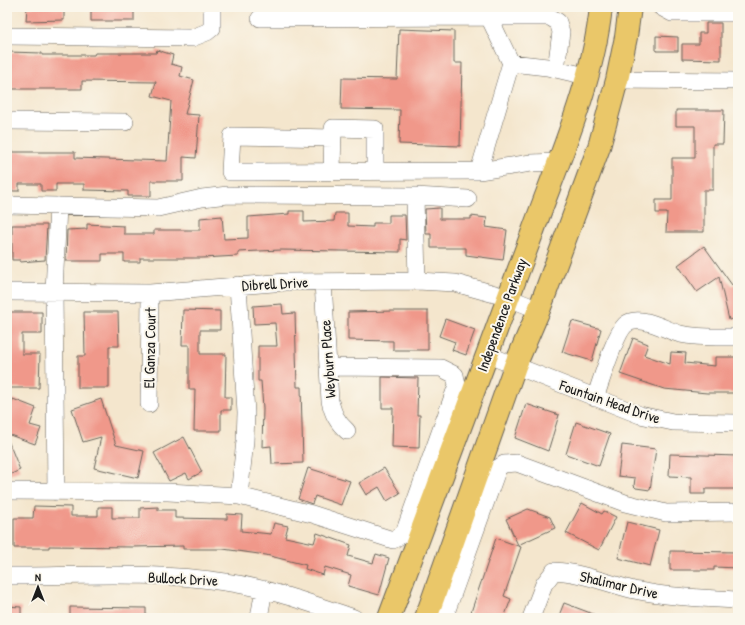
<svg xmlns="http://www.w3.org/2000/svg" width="745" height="625" viewBox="0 0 745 625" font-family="'Patrick Hand',sans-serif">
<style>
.building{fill:#f0988a}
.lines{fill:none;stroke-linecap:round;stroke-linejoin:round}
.minor-casing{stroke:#68635a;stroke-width:18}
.major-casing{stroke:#68635a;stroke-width:24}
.minor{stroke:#fff;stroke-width:17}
.major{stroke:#eac769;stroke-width:22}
.labels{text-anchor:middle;stroke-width:4;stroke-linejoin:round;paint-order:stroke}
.street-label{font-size:15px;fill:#1c1c1c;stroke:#fbf7ec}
</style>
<rect width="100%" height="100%" fill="#fbf7ec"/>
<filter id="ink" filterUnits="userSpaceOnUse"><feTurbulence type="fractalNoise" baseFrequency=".025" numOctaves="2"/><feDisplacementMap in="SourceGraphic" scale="8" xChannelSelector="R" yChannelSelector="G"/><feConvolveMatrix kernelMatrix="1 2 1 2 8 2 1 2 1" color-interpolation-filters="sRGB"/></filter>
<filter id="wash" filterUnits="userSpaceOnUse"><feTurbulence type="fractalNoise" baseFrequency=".012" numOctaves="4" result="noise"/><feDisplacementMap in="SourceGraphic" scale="16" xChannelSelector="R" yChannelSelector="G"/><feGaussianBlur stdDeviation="0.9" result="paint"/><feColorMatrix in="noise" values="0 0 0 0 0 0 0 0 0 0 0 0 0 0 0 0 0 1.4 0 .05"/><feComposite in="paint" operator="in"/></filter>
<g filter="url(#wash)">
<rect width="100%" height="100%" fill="#f4e6cd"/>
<g id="blocks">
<!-- building -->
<path class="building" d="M27,7H64V20L26,21Z
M91,7H134V21H91Z
M706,23H721V60L682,59V44H699V33H706Z
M399,29L454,31V63H462L460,146L399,144L400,110L341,109L342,78L397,79Z
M656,36L678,37V51H656Z
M157,50L173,55L171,64L182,67L180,76L194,80L185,114L199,115L196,158L183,157V181H151V196H128V191L84,190V184H56V191H41V184H19V191H7V152H75V158L167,161L171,101L152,96L156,82L82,81V89H7L8,52L42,53V55H94L95,53H156Z
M676,110H724L723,144H713V190H704V232H666L667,213H656V200H672V158H695V126H676Z
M440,208V219H471V216L487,218L486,227L507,230L503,260L466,255V248H431V234H426L425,209Z
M289,211H304V222L334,221L335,213H348V226L373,227V223H389V215H405L406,240L400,239V252L281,250L238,252V256L202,258H140V262H124V254H102V261H66V260L67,230L87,229V224L124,226V234H154V230H200V218L222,216L224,239L248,238V217L289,214Z
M12,225H47L45,260L20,262V260H12Z
M704,246L732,285L738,284V318L729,320L719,277L697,292L678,265Z
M282,304L283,314L295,313L297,387H301L303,463L272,464L271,446L262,447L263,408L261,381H258V346H277L275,323L254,324L253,306Z
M183,310L220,311V330H200V354H226L225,397H231V410H221V431H194L195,389H189V345H182Z
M393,311H428V350H393V341L348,340V312Z
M7,312H42V334H22V354H40L39,388H7Z
M84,312H118L119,346H109V388H78V356H85Z
M445,319L475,330L466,355L452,350L455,342L439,336Z
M572,321L601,329L592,361L562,352Z
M633,338L648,344L644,355L670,364L671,352L686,353L685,363L715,366V357H738V393H707L664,389L620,374Z
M382,377L418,378L417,415H420L419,448L392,447L393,408H382Z
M13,399L36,408L30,425L41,428L35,444L7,434V415Z
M101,399L116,445L144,451L138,478L94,468L101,437L83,442L72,409Z
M526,404L559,415L548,451L515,438Z
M576,422L610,434L599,466L566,454Z
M184,437L202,472L189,479L186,473L169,481L154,453Z
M7,438L20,470L7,476Z
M622,445L656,449L650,490L636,488L634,486L635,478L618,476Z
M670,454L738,456V489H705V494H691V477L669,476Z
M308,468L350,481L341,505L315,496L312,504L298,499Z
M384,468L400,493L387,501L379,487L366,495L359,483Z
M582,503L602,514L604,511L616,517L599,550L566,533Z
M34,506L71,507V516H98V507H112V518H140V508L158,507V510H175V518L227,519V514L242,515L241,531L271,534L274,523L288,526L285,537L314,543L317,533L351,545L348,556L373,563L376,554L389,558L379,595L348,586L351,575L325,567L323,575L305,569L306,565L266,555L223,549H183V546L132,547L49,546V548H14V518H33Z
M528,509L550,517L555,528L518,545L506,519Z
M627,522L659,530L650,566L618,558Z
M496,538L521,547L504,596L511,599L504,618H469Z
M670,551L738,552V568L714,567V570H670Z
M564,603L601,617V618H558Z
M7,606L21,607V618H7Z
M70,607L146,608V618H70Z"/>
</g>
</g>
<g filter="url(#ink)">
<use href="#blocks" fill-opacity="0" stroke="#68635a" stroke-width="1"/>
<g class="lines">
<!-- minor casing -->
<g class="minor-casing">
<path id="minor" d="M661,7L672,13H738
M489,17H550L558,22L561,32L556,69
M260,18L489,17L511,63
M7,36L192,38L207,32L212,28V7
M617,80L738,81
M7,121L125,122
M333,138L232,136L230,172L479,171L511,63L547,67L586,76
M332,171L333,128L375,129V171
M479,171L531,163L558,162
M415,196L417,281
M7,205L158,208L202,198L228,195L415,196L468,199
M323,282L330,401C333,414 337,422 347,431
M238,285L246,413L245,441L239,496
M7,292L150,293L286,282L417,281L455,283L509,298L539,310
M488,355L640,415L673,422L738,423
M595,398C601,382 614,336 625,325C639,313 665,330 680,334C699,338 719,337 738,337
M149,404L150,293
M7,491L168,492L239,496L312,514L393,540L404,533L457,385L455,375L441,368L328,367
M56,492L54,292L58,206
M7,576C78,576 155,571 225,582C269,588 312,604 354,618
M259,618L264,589
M444,618L498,468L504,464L517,463L625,503L666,513L738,512
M531,618L544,584L554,571C581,572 608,584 634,590C668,597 703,598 738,600"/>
</g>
<!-- major casing -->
<g class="major-casing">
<path id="major" d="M389,618C437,489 486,360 533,231C559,159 593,83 601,7
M426,618L515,366L539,310L599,147L617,80L626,37L630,7"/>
</g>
<!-- minor -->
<use href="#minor" class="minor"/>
<!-- major -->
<use href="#major" class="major"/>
</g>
</g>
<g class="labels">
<!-- street labels -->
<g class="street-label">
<text transform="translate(275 284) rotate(-3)" y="5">Dibrell Drive</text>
<text transform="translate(502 315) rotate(-70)" y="5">Independence Parkway</text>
<text transform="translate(150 348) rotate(-89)" y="5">El Ganza Court</text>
<text transform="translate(328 359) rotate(-94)" y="5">Weyburn Place</text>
<text transform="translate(610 402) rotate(19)" y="5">Fountain Head Drive</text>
<text transform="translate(183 579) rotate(3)" y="5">Bullock Drive</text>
<text transform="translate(619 585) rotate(13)" y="5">Shalimar Drive</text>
</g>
</g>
<!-- margin -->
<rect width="745" height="625" fill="none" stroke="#fbf7ec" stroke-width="24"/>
<!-- north arrow -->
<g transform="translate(38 587)" stroke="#fbf7ec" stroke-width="3" paint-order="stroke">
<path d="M0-3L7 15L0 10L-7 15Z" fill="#1c1c1c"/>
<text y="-6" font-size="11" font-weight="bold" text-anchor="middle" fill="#1c1c1c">N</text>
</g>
</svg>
